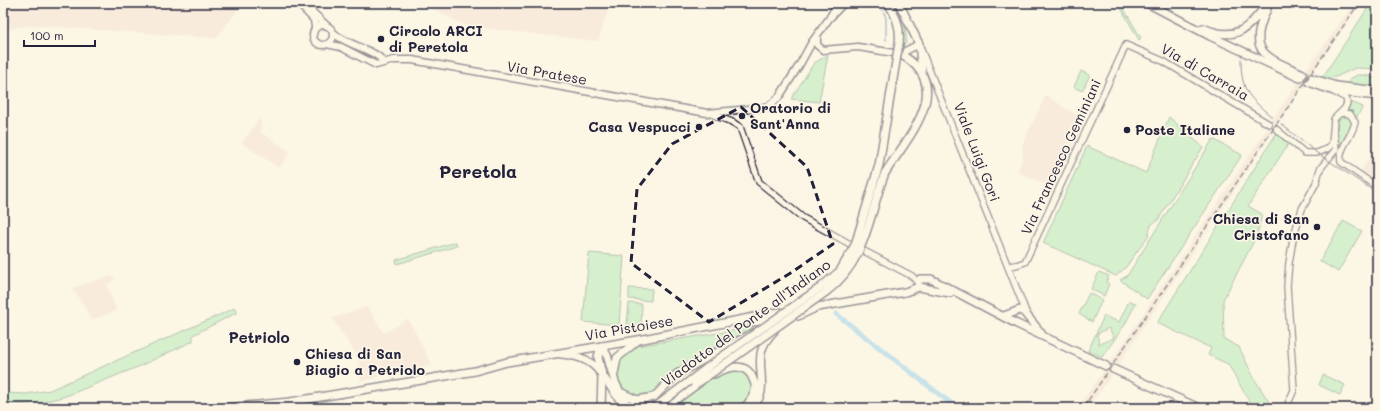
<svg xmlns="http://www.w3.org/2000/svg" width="1380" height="411" viewBox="0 0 1380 411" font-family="Mali,sans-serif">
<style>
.built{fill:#f3dece}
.green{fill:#a9e7ae;stroke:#668474;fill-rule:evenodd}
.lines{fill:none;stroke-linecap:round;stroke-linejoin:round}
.stream{stroke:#6287a6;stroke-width:1.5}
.canal{stroke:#8ccbed;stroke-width:5}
.tertiary-casing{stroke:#22223b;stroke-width:8}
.secondary-casing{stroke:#22223b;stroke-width:9}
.primary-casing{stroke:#22223b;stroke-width:10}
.trunk-casing{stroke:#22223b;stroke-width:10}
.tertiary{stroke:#fcf5e5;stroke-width:5.5}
.secondary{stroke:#fcf5e5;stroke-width:6}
.primary{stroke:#fcf5e5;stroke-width:7}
.trunk{stroke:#fcf5e5;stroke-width:7}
.tram{stroke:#22223b;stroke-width:1}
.rail{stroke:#22223b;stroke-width:1.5;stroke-dasharray:6 3;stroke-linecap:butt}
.trunk-bridge-casing{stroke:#22223b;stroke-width:10;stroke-linecap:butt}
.trunk-bridge{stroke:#fcf5e5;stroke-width:7}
.marked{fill:none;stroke:#22223b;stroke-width:3;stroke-dasharray:8 5;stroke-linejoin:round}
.poi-dot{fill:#22223b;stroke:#fcf5e5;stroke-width:1.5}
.labels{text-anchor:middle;stroke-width:3.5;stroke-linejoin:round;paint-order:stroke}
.poi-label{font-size:14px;font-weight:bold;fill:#22223b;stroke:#fcf5e5;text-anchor:start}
.street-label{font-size:14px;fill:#22223b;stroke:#fcf5e5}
.neighbourhood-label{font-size:15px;font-weight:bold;fill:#22223b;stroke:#fcf5e5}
.district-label{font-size:18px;font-weight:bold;fill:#22223b;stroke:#fcf5e5}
</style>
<rect width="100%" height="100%" fill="#fcf5e5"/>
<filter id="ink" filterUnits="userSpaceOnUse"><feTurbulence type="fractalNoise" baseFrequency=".025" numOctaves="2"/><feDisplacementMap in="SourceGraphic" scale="8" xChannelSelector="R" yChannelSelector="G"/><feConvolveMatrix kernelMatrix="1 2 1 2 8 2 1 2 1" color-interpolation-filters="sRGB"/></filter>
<g filter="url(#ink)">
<!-- built -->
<path class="built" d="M6,3H243L216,38L32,25L8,29L3,43V15L4,16Z
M423,3H610L598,41L465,26Z
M1354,3H1361L1313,72L1108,380L1088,408H1077L1115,356L1305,72Z
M1046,95L1084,121L1053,188L1018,172L1023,157L1022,145Z
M261,117L260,132L290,152L279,168L242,143Z
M1377,146V184L1362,174L1361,171Z
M112,276L115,280L107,284L116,311L90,320L85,307L72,288Z
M367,307L384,333L408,319L432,365L378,375V378L361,381L358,357L332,318Z"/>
<!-- green -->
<path class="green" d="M892,3H897C900,13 913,41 902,48C904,32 901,17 892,3Z
M1118,3H1126L1124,9L1141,38L1139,40Z
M1371,3H1377V69L1355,68L1336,77L1322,78Z
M828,55L819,102L791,99L814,63Z
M1081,71L1090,75L1082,91L1074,87Z
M1357,75H1365L1377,79V88L1347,85L1350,79Z
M1351,102L1363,107L1356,118L1347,111Z
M1343,115L1352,118L1353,126L1339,146C1338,136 1334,121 1343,115Z
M1169,117L1203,147L1158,220L1151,225L1148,236L1126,267L1116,276L1043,243L1087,146L1146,173Z
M1276,134L1289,143L1248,206L1262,214L1257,235L1223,300L1224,339L1239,347L1255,380L1273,408H1253L1228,364L1208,355L1211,348L1157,323Z
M1213,139L1242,155L1147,299L1120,280L1127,276Z
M1343,221L1362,231L1338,272L1320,261Z
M456,242L457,246L397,264L396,260Z
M589,253L624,256L619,325L583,322Z
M1099,272L1109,276L1106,282L1109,284L1104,296L1091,289Z
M629,288L652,289L651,301L629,299Z
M1089,293L1102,300L1092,322L1079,314Z
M1129,301L1136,303L1124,326L1102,357L1088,351L1104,316L1119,322ZM1109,328L1114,338L1099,344L1097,334Z
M629,303L642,304L641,326L627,325Z
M235,308L236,313L193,335V341L140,366L66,396L43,402L3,407V393L26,394L50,390Z
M761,326C751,332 740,335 730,340C714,347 688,361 674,371C664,379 662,392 648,396C625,404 607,375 623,356C626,352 632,348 637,346Z
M730,370H741L751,381L752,389L741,408H668L694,389L725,371Z
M1323,375L1345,385L1340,395L1319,385Z"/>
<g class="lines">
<!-- stream -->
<path class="stream" d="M880,3L886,18V40"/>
<!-- canal -->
<path class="canal" d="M836,314L957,408"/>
<!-- tertiary casing -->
<g class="tertiary-casing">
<path id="tertiary" d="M920,47L1026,312
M709,113L732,122L740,127L759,182L803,218L850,244
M1340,113L1350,114L1355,122C1353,136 1338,148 1341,162L1377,187
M1276,129L1305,153H1317L1327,149L1332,144L1334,119L1345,108L1347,103L1346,98L1334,92
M862,250L912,276L918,283
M1008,266L1016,265L1025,262L1126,45L1163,61L1269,124
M1286,408L1294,390L1287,286L1289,263L1293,239L1302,209L1316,183L1320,169L1336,149L1334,132"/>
</g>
<!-- secondary casing -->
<g class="secondary-casing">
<path id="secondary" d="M298,3L314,20L315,27
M303,3L326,25
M313 35a10 10 0 1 1 20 0a10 10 0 1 1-20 0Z
M333,32C344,45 378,50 383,62
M817,36V45L823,50L858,47L894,53
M327,44L341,47L376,65L394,60H412L707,113L760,108L769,106L779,97L800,64L812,42L831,16L837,3
M900,54L919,44"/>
</g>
<!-- primary casing -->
<g class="primary-casing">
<path id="primary" d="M899,3L919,44
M1147,3L1210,36L1300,78
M1267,9C1246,53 1266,57 1303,74
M1203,28C1237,43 1248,28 1268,3
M1311,78L1336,86L1377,91
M1309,82L1334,91L1377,96
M919,287L918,282L920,279H931L1017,324L1106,366
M919,287L950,293
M806,309L905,292L919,287
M798,316L813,309
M1004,316L1020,310L1023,311L1041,333
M747,322L768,321
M1113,369L1199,408
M224,408L290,402L475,371L507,362L638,340L780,312"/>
</g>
<!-- trunk casing -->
<g class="trunk-casing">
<path id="trunk" d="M888,3C896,16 901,28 899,43
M831,16L843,3
M919,44L922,72
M885,173C908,137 957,85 900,54
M561,354C601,357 601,378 624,405
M614,374L617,358L638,340
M714,374C727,367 746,361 753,379C755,383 756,387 755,391C753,398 748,403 745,408
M622,393L637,400L654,397L677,374L753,333
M601,408L602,375L598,357L601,346L607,355L615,382L628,408
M665,408L700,382
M752,408L759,398L761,392C764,367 752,353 774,331"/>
</g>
<!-- tertiary -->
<use href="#tertiary" class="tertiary"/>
<!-- secondary -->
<use href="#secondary" class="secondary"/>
<!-- primary -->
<use href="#primary" class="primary"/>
<!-- trunk -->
<use href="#trunk" class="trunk"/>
<!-- tram -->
<path class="tram" d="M1241,59C1241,94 1250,97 1274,119
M1281,124L1317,153L1377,193"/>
<!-- rail -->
<path class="rail" d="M1083,408L1359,3"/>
<!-- trunk-bridge casing -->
<g class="trunk-bridge-casing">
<path id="trunk-bridge" d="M695,385L826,292C867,261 868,217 885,173
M654,408L720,358L821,287L840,271L855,245L879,165L899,43"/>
</g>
<!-- trunk-bridge -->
<use href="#trunk-bridge" class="trunk-bridge"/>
</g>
</g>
<!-- marked area -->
<path d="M0 0H1380V411H0ZM741,107L807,167L833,244L789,274L709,322L631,263L637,189L672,144Z" fill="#fcf5e5" fill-opacity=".55" fill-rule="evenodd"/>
<path class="marked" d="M741,107L807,167L833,244L789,274L709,322L631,263L637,189L672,144Z"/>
<!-- markers -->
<g class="poi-dot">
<circle cx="381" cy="39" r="4"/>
<circle cx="742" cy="116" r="4"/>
<circle cx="699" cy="127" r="4"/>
<circle cx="1127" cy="130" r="4"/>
<circle cx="1317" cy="227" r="4"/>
<circle cx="297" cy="362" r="4"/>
</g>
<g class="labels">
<!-- poi labels -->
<g class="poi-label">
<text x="389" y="36">Circolo ARCI<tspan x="389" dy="16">di Peretola</tspan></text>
<text x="750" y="113">Oratorio di<tspan x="750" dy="16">Sant'Anna</tspan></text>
<text x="691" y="132" text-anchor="end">Casa Vespucci</text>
<text x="1135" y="135">Poste Italiane</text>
<text x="1309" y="224" text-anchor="end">Chiesa di San<tspan x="1309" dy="16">Cristofano</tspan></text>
<text x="305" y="359">Chiesa di San<tspan x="305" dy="16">Biagio a Petriolo</tspan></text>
</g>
<!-- street labels -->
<g class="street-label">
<text transform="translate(1205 72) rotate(30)" y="5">Via di Carraia</text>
<text transform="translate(547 73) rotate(10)" y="5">Via Pratese</text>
<text transform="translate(977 152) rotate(69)" y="5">Viale Luigi Gori</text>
<text transform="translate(1061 157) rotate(-65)" y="5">Via Francesco Geminiani</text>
<text transform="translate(746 323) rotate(-36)" y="5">Viadotto del Ponte all'Indiano</text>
<text transform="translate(629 328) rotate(-10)" y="5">Via Pistoiese</text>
</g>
<!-- neighbourhood labels -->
<g class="neighbourhood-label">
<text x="259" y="343">Petriolo</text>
</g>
<!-- district labels -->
<g class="district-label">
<text x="478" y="178">Peretola</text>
</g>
</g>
<!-- margin -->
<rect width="1380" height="411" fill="none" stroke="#fcf5e5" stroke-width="16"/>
<rect x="8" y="8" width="1364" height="395" fill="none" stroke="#22223b" stroke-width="1.5" filter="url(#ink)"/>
<!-- scale -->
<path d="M24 40v6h71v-6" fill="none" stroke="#22223b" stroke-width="2"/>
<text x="30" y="40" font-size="12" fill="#22223b" stroke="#fcf5e5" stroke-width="3" paint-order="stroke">100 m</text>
</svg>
